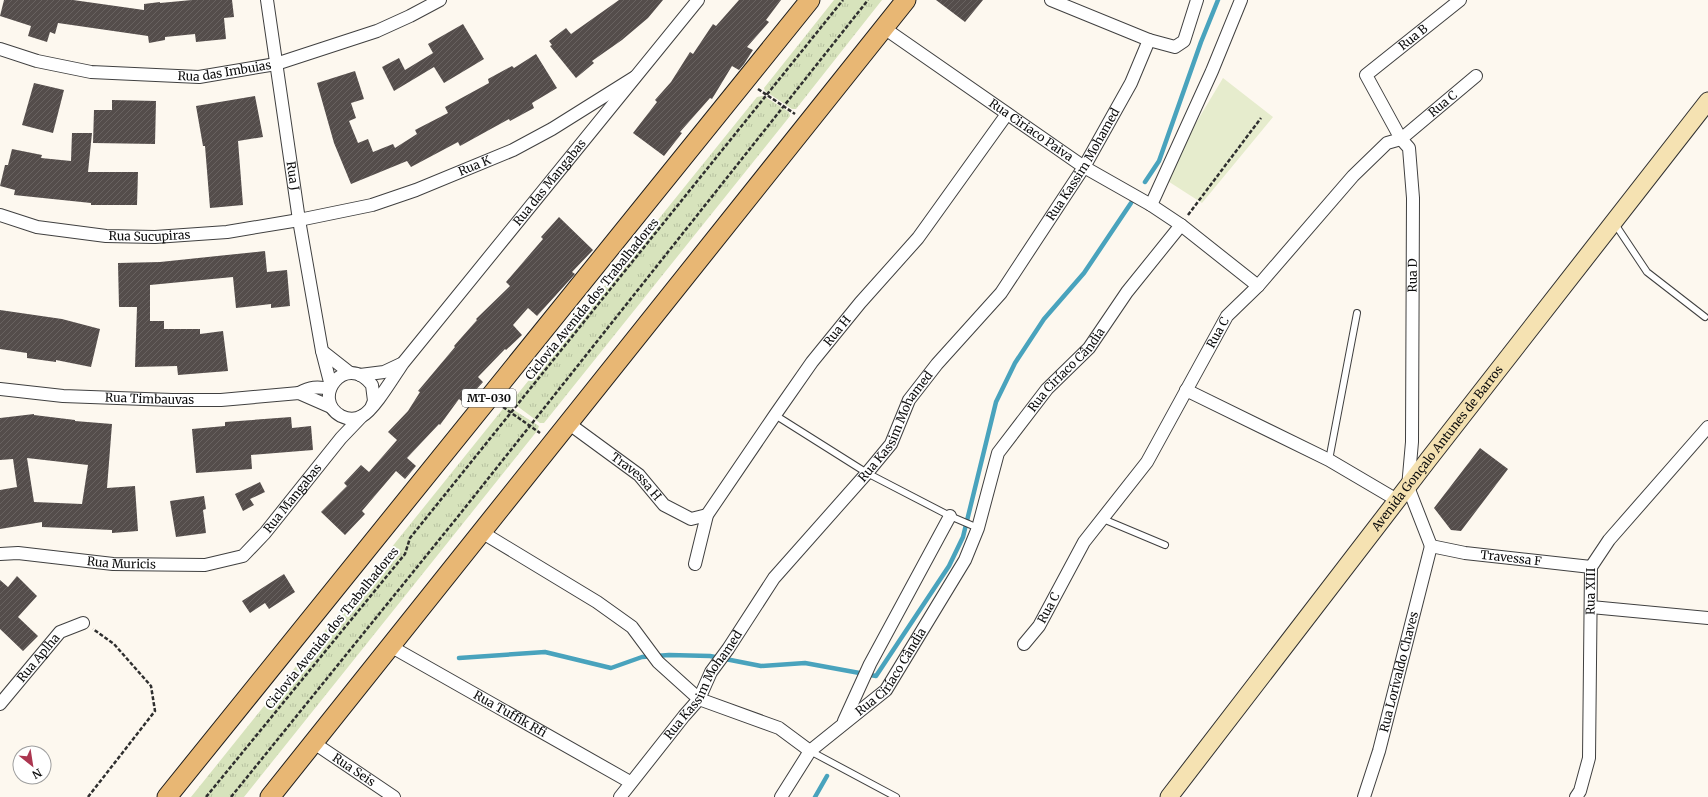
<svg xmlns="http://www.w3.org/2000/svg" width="1708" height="797" viewBox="0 0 1708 797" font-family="Merriweather,serif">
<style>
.grass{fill:url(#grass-tufts)}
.pitch{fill:#e6eccd}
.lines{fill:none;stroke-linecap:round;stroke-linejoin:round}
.stream{stroke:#49a3bd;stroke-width:4.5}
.building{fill:url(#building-hatch);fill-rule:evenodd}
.lane-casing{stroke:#404040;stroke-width:8}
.street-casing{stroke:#404040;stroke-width:14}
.secondary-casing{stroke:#2f2f2f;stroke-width:19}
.primary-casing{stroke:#1e1e1e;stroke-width:21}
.path{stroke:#2f2f2f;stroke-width:2.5;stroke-dasharray:4 2;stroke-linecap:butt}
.lane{stroke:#fff;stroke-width:6}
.street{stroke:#fff;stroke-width:12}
.secondary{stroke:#f5e2b2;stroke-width:17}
.primary{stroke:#e8b774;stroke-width:19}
.labels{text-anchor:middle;stroke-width:4;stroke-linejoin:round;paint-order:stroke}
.shield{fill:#fff;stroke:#565656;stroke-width:1}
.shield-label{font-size:11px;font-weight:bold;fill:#0d0d0d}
.street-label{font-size:12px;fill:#0d0d0d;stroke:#fff}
</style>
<defs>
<pattern id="grass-tufts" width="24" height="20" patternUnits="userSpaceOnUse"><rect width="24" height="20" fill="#d7e3bc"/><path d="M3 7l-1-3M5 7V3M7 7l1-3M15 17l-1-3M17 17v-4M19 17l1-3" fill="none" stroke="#b7c2a0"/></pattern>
<pattern id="building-hatch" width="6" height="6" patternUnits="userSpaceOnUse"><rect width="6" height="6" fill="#544d4b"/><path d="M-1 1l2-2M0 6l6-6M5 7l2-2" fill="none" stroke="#686260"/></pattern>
</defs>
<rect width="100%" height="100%" fill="#fdf8ef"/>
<!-- grass -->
<path class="grass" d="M834,0H882L796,109H792L765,91L764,88Z
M764,96L789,112L790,116L544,423H540L513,403L512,401L757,97Z
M506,405L539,426L537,431L244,797H191Z"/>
<!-- pitch -->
<path class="pitch" d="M1223,78L1273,117L1202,203L1163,178Z"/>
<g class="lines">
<!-- stream -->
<path class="stream" d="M1145,182L1159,161L1201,42L1218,0
M459,658L545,652L611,668L642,657L669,655L710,656L761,666L805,663L876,676L949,566L963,537L996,402L1015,363L1044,319L1084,273L1131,203
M815,797L827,776"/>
</g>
<!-- building -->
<path class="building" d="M4,0H73L144,10V4L160,2V3L192,0H232L234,17L224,18L226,39L196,42L195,34L165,37V40L149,43L148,36L58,23L55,34L50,32L47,42L28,36L31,26L0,16Z
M619,0H663L648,18L622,40L592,61L594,63L576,78L550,46L552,45L549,41L566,28L571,34Z
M739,0H781L766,20L769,22L747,47L753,50L744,64L739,70L732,66L712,99L710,98L680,132L682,133L664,156L633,133L657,102L655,100L671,82L690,52L693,54L713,24L716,26Z
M936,0H983L965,22Z
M463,24L484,59L444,83L434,67L394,91L382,67L399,58L405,70L433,53L428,44Z
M536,54L557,88L532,103L534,108L510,121L509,119L460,146L458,142L411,167L407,161L351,184L334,143L317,83L355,71L364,99L351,103L356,118L349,121L358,143L368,139L373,152L393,144L395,148L417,134L415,130L448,113L445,107L489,83L488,79L512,66L514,68Z
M34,83L64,90L53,133L22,125Z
M255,96L263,137L238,141L243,205L210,208L205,146H203L196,106Z
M112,100L156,101L155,144L93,143L94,110H112Z
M72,133H92L88,172H138L137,205H91V203L14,195L15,190L0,186L5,165H8L12,149L42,155L41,158L71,161Z
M559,217L593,250L572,272L575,274L537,316L528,308L513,325L522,335L506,350L505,349L478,377L483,382L464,403L459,399L440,425L439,424L407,458L416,466L405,479L396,471L362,511L365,514L345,535L321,512L347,486L344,483L361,465L369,472L397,440L388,432L408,411L420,392L418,391L455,347L454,346L477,320L476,319L510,286L506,282L543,239L541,237Z
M265,251L267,272L287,270L290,306L271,308V304L236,308L233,277L150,285V321H164V329H200V334L223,331L228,371L178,375L177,366L135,367L137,307H119L118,263L160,262Z
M0,310L62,319L100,329L91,367L56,360V362L27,358V353L0,349Z
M34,414V415L75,420V421L112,424L107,488L135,486L138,531L112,533V530L42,527V522L0,529V490L17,487L13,459L0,460V418ZM27,458L88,465L82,504L34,502Z
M291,417L292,428L311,426L313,450L251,455L252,469L196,473L192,429L225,426V422Z
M1480,448L1508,469L1461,531L1451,530L1434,508Z
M260,482L265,492L250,499L254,505L243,511L235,494Z
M204,496L206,509L203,510L206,533L176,537L170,501Z
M284,574L295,592L269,609L265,603L250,613L242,601Z
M17,576L37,596L18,617L38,636L23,651L0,629V580L8,587Z"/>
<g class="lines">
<!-- lane casing -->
<g class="lane-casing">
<path id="lane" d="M1615,224L1647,272L1705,317
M775,415L867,473L950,516L978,528
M1329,460L1357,313
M1103,519L1165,545
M810,751L896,797"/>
</g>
<!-- street casing -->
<g class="street-casing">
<g id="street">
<path id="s1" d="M267,0L299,220L322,351L331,386"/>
<path d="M1051,0L1149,40L1175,47L1184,41L1197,0"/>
<path id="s2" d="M884,28L1084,167L1151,205L1181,225L1258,286"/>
<path id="s3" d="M0,49L37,61L91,72L199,77L276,64L377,31L410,16L440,0"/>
<path d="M1151,205L1212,71L1241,0"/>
<path id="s4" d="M0,215L37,227L106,236L155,237L227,232L299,220L372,205L416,190L513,150L552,129L635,77"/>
<path d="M322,351L350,373"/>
<path d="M360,375L384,372L401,364"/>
<path id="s5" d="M0,389L63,396L172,400H221L299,393L331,407"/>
<path d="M1186,390L1329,460L1397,500"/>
<path d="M299,393C310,387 317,386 330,389"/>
<path id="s6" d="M371,408L374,401L372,385C345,351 310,399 341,416C347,419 355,420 362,416C374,410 394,376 403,363L698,0"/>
<path id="s7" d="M568,423L639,475L664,505L691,519L707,515"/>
<path d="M483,533L597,602L632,627L658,662L699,699L779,728L810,751"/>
<path id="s8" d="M1431,546L1408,487L1412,442L1413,198L1409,148L1401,139L1366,75L1460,0"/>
<path id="s9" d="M1431,546L1465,553L1591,567"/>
<path id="s10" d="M0,554L18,553L113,564L205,565L243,556L265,533L341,438L362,416"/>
<path id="s11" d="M695,564L707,515L775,415L812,362L860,303L918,238L1007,114"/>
<path d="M1591,607L1708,618"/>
<path id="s12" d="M1024,644L1039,626L1084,542L1147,462L1227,316L1258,286L1353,176L1387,143L1401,139L1476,76"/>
<path id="s13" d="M390,646L630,782"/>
<path id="s14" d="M0,704L60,632L83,623"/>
<path d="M844,721L870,664L950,516"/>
<path id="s15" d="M314,743L394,797"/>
<path id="s16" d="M620,797L684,716L699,699L711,672L728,649L774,578L867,473L891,444L909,400L937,364L1001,293L1084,167L1131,83L1149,40"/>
<path id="s17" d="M781,797L810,751L886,690L965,560L978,528L998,453L1047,389L1089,348L1127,292L1181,225"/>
<path id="s18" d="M1364,797L1379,751L1431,546"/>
<path id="s19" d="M1576,797L1580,791L1589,758L1591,567L1609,540L1708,427"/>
</g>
</g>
<!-- secondary casing -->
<g class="secondary-casing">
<g id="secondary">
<path id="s20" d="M1169,797L1428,460L1708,101"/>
</g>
</g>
<!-- primary casing -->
<g class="primary-casing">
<path id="primary" d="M167,797L810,0
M270,797L906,0"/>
</g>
<!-- path -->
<path class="path" d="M758,89L795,114
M1188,215L1261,118
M503,407L540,433
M88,797L155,711L151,686L114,644L93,629
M206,797L405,554L410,538L843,0
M231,797L460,514L868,0"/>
<!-- lane -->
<use href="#lane" class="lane"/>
<!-- street -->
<use href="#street" class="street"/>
<!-- secondary -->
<use href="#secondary" class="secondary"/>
<!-- primary -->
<use href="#primary" class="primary"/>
</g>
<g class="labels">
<!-- shield labels -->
<rect class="shield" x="462" y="389" width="54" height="18" rx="3"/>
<g class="shield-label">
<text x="489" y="402">MT-030</text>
</g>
<!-- street labels -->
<g class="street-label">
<text dy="4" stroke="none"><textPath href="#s8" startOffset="548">Rua B</textPath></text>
<text dy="4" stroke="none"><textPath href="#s3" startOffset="228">Rua das Imbuias</textPath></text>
<text dy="4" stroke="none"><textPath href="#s12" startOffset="692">Rua C</textPath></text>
<text dy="4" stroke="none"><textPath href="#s2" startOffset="179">Rua Ciriaco Paiva</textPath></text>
<text dy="4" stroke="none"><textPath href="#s16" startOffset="788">Rua Kassim Mohamed</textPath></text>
<text dy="4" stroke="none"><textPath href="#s4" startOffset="487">Rua K</textPath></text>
<text dy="4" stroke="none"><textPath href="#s1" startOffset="178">Rua J</textPath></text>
<text dy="4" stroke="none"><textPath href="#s6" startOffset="430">Rua das Mangabas</textPath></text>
<text dy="4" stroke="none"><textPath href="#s4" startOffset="152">Rua Sucupiras</textPath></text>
<text dy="4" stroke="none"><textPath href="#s8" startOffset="275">Rua D</textPath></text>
<text transform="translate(592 299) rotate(-51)" y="4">Ciclovia Avenida dos Trabalhadores</text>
<text dy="4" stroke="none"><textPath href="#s11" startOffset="276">Rua H</textPath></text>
<text dy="4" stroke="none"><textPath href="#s12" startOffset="368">Rua C</textPath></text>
<text dy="4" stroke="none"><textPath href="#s17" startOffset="524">Rua Ciríaco Cândia</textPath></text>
<text dy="4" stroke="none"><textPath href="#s5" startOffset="150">Rua Timbauvas</textPath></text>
<text dy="4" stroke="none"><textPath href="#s16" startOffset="464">Rua Kassim Mohamed</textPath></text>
<text dy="4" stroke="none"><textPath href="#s20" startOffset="440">Avenida Gonçalo Antunes de Barros</textPath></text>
<text dy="4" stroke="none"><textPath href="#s7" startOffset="87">Travessa H</textPath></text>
<text dy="4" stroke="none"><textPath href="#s10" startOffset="321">Rua Mangabas</textPath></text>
<text dy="4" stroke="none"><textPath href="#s9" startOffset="81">Travessa F</textPath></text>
<text dy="4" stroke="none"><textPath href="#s10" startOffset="122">Rua Muricis</textPath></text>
<text dy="4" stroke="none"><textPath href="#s19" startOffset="208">Rua XIII</textPath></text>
<text dy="4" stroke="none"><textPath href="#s12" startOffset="44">Rua C</textPath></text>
<text transform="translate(332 628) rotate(-51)" y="4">Ciclovia Avenida dos Trabalhadores</text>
<text dy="4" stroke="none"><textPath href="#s14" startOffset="60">Rua Aplha</textPath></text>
<text dy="4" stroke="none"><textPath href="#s17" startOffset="169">Rua Ciríaco Cândia</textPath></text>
<text dy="4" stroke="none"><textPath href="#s18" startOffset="130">Rua Lorivaldo Chaves</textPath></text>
<text dy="4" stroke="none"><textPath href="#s16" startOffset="140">Rua Kassim Mohamed</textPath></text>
<text dy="4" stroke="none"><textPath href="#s13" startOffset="138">Rua Tuffik Rfi</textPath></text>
<text dy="4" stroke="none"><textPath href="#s15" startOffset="48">Rua Seis</textPath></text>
</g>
</g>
<!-- north arrow -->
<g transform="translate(32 765) rotate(150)"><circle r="19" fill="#ffffff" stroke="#9e9e9e"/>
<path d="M0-3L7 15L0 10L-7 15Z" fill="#ac3650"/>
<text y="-6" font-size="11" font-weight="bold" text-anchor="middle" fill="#0d0d0d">N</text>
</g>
</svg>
